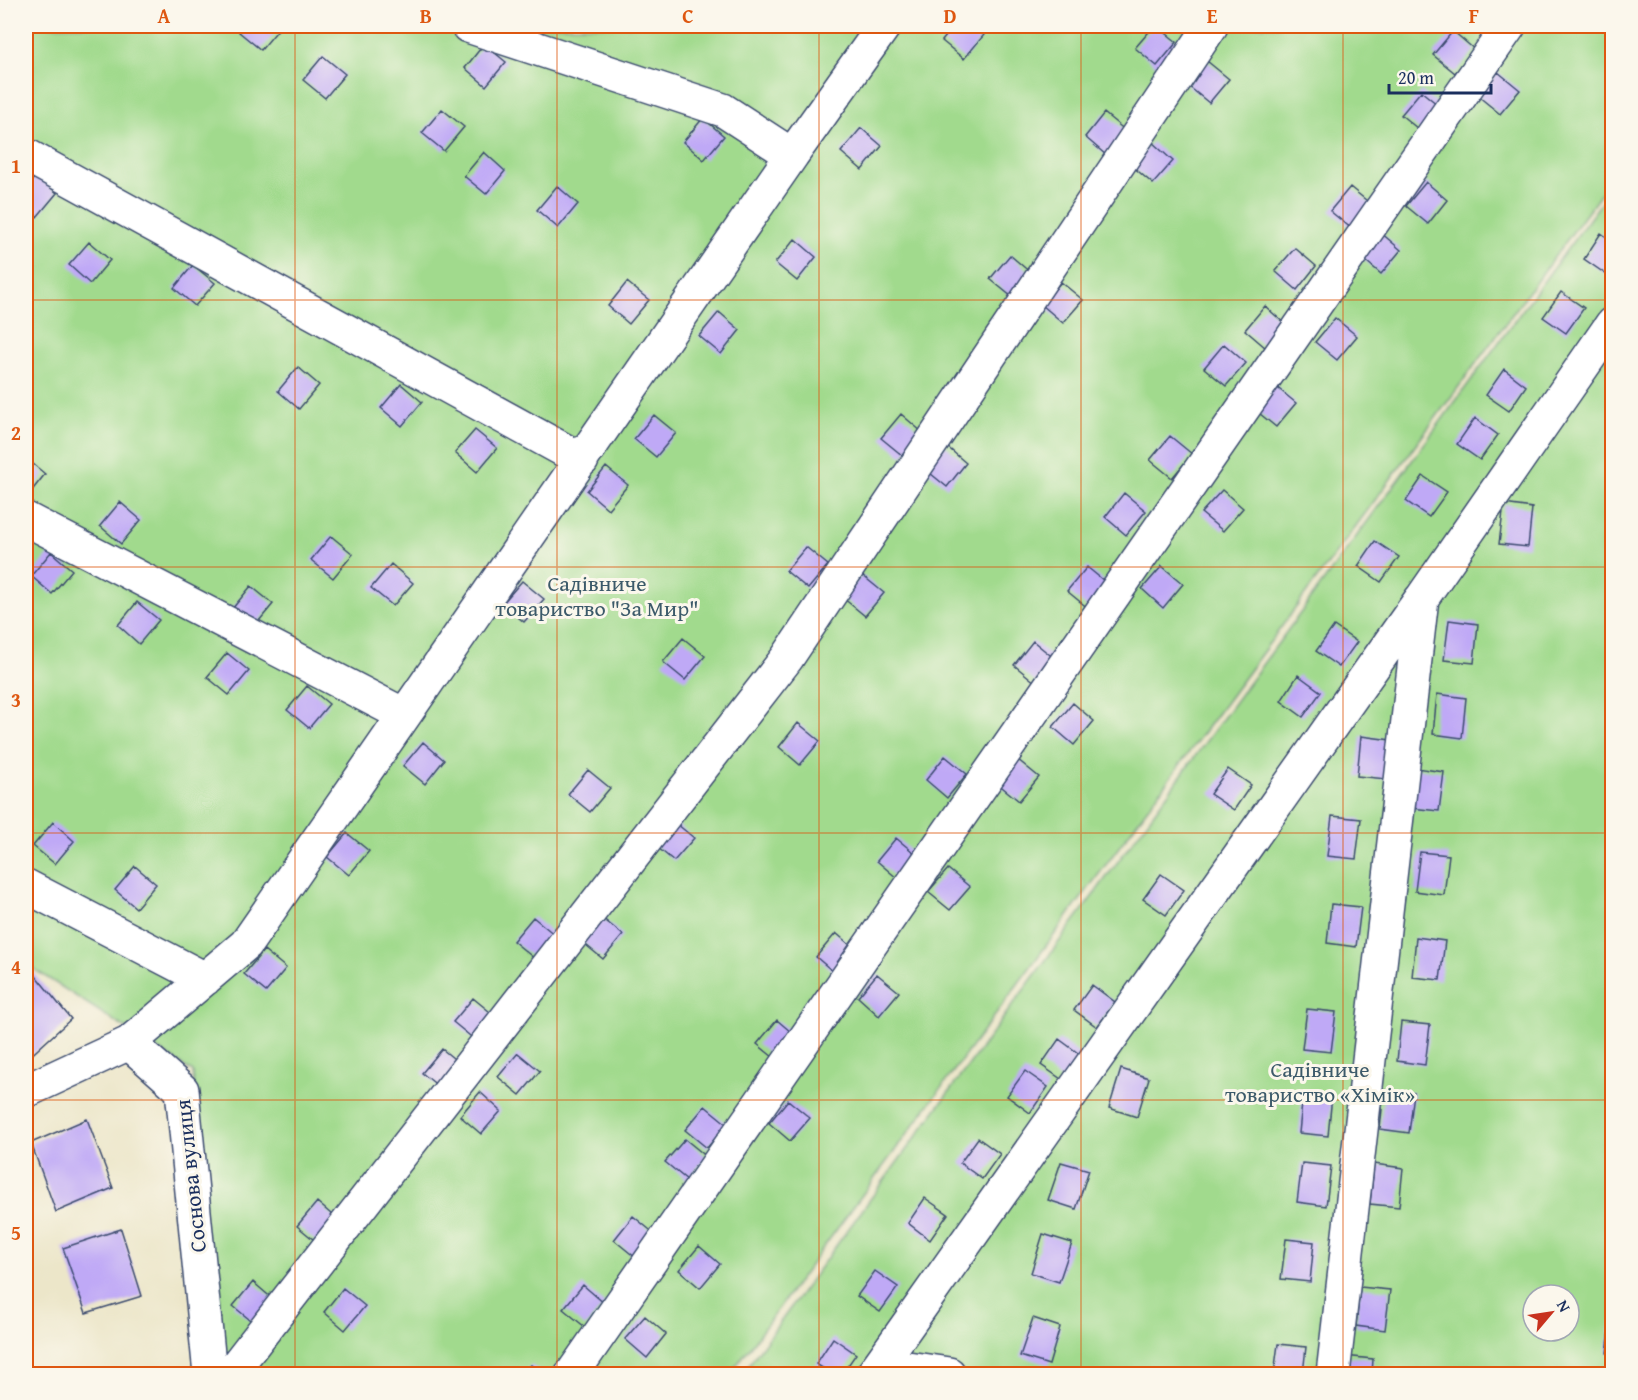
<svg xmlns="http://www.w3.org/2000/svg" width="1638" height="1400" viewBox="0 0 1638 1400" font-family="'Gentium Book Plus',serif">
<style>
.green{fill:#a1da8d;stroke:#5e8476;stroke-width:1.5;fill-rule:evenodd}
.building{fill:#bfa9f6}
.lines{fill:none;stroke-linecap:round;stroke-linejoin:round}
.minor-casing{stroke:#3a4a6e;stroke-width:36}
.minor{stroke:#fff;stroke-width:33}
.grid{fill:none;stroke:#de5710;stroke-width:1.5;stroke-opacity:0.55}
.labels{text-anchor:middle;stroke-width:6;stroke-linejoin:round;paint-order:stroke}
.park-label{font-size:22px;fill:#3c5a6a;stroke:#fbf7ec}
.street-label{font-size:22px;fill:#1b2f5e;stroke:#fbf7ec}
.neatline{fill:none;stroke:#de5710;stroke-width:2}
.grid-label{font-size:20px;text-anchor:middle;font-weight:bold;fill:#de5710}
</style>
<rect width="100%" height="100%" fill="#fbf7ec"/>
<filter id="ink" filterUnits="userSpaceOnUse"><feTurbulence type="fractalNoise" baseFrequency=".0167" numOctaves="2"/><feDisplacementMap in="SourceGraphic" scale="12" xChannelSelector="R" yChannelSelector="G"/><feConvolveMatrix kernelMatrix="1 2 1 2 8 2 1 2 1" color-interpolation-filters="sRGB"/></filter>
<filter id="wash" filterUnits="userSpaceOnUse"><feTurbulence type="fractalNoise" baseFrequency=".008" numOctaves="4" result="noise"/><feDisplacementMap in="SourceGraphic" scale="24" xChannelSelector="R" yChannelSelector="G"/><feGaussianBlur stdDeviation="1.35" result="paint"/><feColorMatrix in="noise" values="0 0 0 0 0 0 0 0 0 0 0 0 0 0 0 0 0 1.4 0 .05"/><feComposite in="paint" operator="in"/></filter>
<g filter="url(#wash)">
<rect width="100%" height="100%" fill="#ece6c9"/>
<!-- green -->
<path class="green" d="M26,26H1612V179L730,1374H214L193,1072L26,964Z
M1612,188V1374H742ZM1533,1295H1569V1331H1533Z"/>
<g id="blocks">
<!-- building -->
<path class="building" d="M245,26H281L261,50L239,32Z
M954,26H972L984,35L964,59L942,41Z
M1154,26H1157L1177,42L1157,66L1135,48Z
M1453,31L1475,50L1455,73L1433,55Z
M484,44L506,62L486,86L465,68Z
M323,56L345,74L325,98L303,80Z
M1207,61L1229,79L1209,103L1187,85Z
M1498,72L1520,90L1500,114L1478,96Z
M1421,91L1443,109L1423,133L1401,115Z
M442,109L464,127L444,151L422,133Z
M1104,113L1126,131L1106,155L1085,137Z
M703,118L724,136L704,160L683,142Z
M861,128L882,146L862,170L841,152Z
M1152,142L1173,161L1153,184L1132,166Z
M484,152L505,171L486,194L464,176Z
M36,175L57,193L37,217L26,208V188Z
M1426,182L1447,200L1428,224L1406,206Z
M557,186L578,204L558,228L537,210Z
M1350,187L1372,205L1352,229L1330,211Z
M1380,232L1401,250L1381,274L1360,256Z
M1601,233L1612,241V267L1607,275L1584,259Z
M795,239L816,257L797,281L775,263Z
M89,242L110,260L90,284L69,265Z
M1295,248L1316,266L1297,290L1275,271Z
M1010,255L1032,274L1012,297L990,279Z
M193,265L215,283L195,306L174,288Z
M627,282L649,300L629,324L608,306Z
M1061,282L1083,300L1063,323L1042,305Z
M1561,292L1584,308L1566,333L1543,317Z
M1265,306L1286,325L1266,348L1245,330Z
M719,312L740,330L721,354L699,336Z
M1335,318L1357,336L1337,360L1315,342Z
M1224,344L1246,363L1226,386L1204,368Z
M298,367L319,385L299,409L278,391Z
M1504,369L1526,386L1509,411L1486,395Z
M401,384L422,402L402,426L381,408Z
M1274,385L1296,403L1276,427L1254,409Z
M901,414L922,432L903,456L881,438Z
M654,415L676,433L656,457L634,439Z
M1475,418L1498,435L1480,460L1457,444Z
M475,430L497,448L477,472L455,453Z
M1170,436L1192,454L1172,478L1150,460Z
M945,445L966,463L947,487L925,469Z
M26,458L45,474L26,498Z
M606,467L628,485L608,509L587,491Z
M1423,476L1447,492L1429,517L1406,501Z
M1222,490L1243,508L1223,531L1201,513Z
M1124,493L1146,511L1126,535L1105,517Z
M120,502L141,520L121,544L100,526Z
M1504,504L1532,508L1528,547L1499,544Z
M331,536L353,554L333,578L311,560Z
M1375,541L1399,557L1381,582L1358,566Z
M806,547L828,565L808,589L786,571Z
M51,552L72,570L52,594L31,576Z
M391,564L413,583L393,606L371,588Z
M1162,566L1183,584L1163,608L1142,589Z
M1087,567L1109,585L1089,609L1067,591Z
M862,575L884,593L865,616L843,598Z
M522,581L544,599L524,622L502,604Z
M251,586L273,604L254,627L232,609Z
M137,602L159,620L139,644L118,625Z
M1449,620L1478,624L1474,663L1444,660Z
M1334,626L1357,642L1339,667L1316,651Z
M683,638L705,656L685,680L663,662Z
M1033,641L1055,659L1036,683L1014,665Z
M227,653L249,671L229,695L207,677Z
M1298,675L1321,692L1303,717L1281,701Z
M307,686L329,704L309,728L287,710Z
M1437,694L1466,698L1462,738L1433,734Z
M1073,703L1094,721L1074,745L1053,727Z
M798,723L820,741L800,765L779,747Z
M1361,736L1391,740L1386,779L1357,776Z
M423,742L444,760L425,784L403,766Z
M945,756L967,774L947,798L926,780Z
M1017,759L1039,777L1019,801L997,783Z
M1416,768L1444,772L1439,811L1411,808Z
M1228,769L1251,785L1234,810L1210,794Z
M588,770L610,788L590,812L568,794Z
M1332,816L1361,819L1356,859L1327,856Z
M672,820L694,838L674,861L652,843Z
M53,822L74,841L55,864L33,846Z
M347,833L369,851L349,875L327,857Z
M896,838L918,856L898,879L877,861Z
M1420,852L1449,855L1444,895L1415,891Z
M135,866L156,884L136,908L115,890Z
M948,869L970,887L950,910L928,892Z
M1161,874L1184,890L1166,915L1143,899Z
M1331,904L1361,907L1356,947L1327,943Z
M533,917L555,935L535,959L513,941Z
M601,917L623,935L603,959L581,941Z
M836,933L857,951L837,975L816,957Z
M1416,937L1445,941L1440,980L1412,977Z
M264,950L286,968L266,992L244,974Z
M26,964L71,1019L26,1060Z
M877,974L899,992L879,1016L858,997Z
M1092,985L1115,1002L1097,1027L1074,1010Z
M473,998L495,1016L475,1040L453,1022Z
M1307,1009L1336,1012L1331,1052L1302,1049Z
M777,1020L798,1038L779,1062L757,1044Z
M1401,1022L1430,1025L1425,1065L1397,1061Z
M1059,1039L1082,1056L1064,1081L1041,1065Z
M442,1049L464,1067L444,1091L422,1073Z
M518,1053L540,1071L520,1095L498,1077Z
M1121,1069L1149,1078L1137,1117L1109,1108Z
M1025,1071L1048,1087L1030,1113L1007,1096Z
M1384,1090L1414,1093L1409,1133L1380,1129Z
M480,1092L501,1111L481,1134L460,1116Z
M1303,1093L1332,1096L1328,1136L1299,1133Z
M788,1100L810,1118L790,1141L769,1123Z
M705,1106L727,1124L707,1148L685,1130Z
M87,1119L113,1188L56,1212L31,1143Z
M978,1138L1000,1154L982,1179L960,1163Z
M685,1139L707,1157L687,1180L665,1162Z
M1061,1162L1089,1170L1076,1209L1048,1200Z
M1302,1163L1331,1166L1326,1206L1297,1202Z
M1374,1164L1403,1168L1399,1207L1370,1204Z
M925,1198L948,1214L930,1240L908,1223Z
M317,1202L338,1220L319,1244L297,1226Z
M633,1216L655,1234L636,1258L614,1240Z
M121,1229L142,1296L86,1313L63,1248Z
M1043,1234L1072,1243L1059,1282L1031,1273Z
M1286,1239L1314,1242L1310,1282L1281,1279Z
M699,1246L720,1264L700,1288L679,1270Z
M875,1271L898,1287L880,1312L857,1296Z
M253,1282L274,1300L255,1324L233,1306Z
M583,1285L605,1304L585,1327L563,1309Z
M1360,1287L1390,1290L1385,1330L1356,1326Z
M343,1288L365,1306L345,1330L324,1312Z
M645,1316L666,1334L647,1358L625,1339Z
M1033,1318L1060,1327L1049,1365L1020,1356Z
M1611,1321H1612V1354L1607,1353Z
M833,1338L856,1354L842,1374H832L816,1364Z
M1278,1344L1306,1347L1303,1374H1274Z
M1344,1356L1373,1359L1372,1374H1342Z
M531,1365L543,1374H523Z"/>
</g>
</g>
<g filter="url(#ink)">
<use href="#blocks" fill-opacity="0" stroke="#3a4a6e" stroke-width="1.5"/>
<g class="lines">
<!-- minor casing -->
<g class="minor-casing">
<path id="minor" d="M26,155L582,460
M792,155L884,26
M26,519L404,715
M26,886L205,979
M129,1043L246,944L792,155L723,110L468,26
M26,1091L129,1043L182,1090L210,1374
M880,1364L1421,599
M230,1374L787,658L1211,26
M572,1374L1509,26
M873,1374L880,1364L949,1374
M1333,1374L1422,598L1612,324"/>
</g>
<!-- minor -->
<use href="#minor" class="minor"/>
</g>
</g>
<!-- grid -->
<path class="grid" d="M295,26V1374M557,26V1374M819,26V1374M1081,26V1374M1343,26V1374M26,300H1612M26,567H1612M26,833H1612M26,1100H1612"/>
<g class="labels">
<!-- park labels -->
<g class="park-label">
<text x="597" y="591">Садівниче<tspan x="597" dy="25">товариство "За Мир"</tspan></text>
<text x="1320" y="1077">Садівниче<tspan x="1320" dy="25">товариство «Хімік»</tspan></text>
</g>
<!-- street labels -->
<g class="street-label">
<text transform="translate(190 1176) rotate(-96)" y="8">Соснова вулиця</text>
</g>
</g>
<!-- margin -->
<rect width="1638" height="1400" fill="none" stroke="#fbf7ec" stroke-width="66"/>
<!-- north arrow -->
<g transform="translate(1551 1313) rotate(61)"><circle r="28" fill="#fbf7ec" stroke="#a1a7b3" stroke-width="1.5"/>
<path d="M0-4.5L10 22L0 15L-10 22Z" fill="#c8321e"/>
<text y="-9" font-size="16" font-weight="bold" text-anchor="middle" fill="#1b2f5e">N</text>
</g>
<!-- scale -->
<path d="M1389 84v9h102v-9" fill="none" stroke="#1b2f5e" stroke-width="3"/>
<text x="1398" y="84" font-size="18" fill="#1b2f5e" stroke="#fbf7ec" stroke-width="4.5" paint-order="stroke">20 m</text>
<rect x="33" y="33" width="1572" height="1334" class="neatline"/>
<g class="grid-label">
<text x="164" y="23">A</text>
<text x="426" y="23">B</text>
<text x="688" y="23">C</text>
<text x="950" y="23">D</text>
<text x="1212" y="23">E</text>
<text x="1474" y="23">F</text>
<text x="16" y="173">1</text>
<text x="16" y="440">2</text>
<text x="16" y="707">3</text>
<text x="16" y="974">4</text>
<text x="16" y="1240">5</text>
</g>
</svg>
